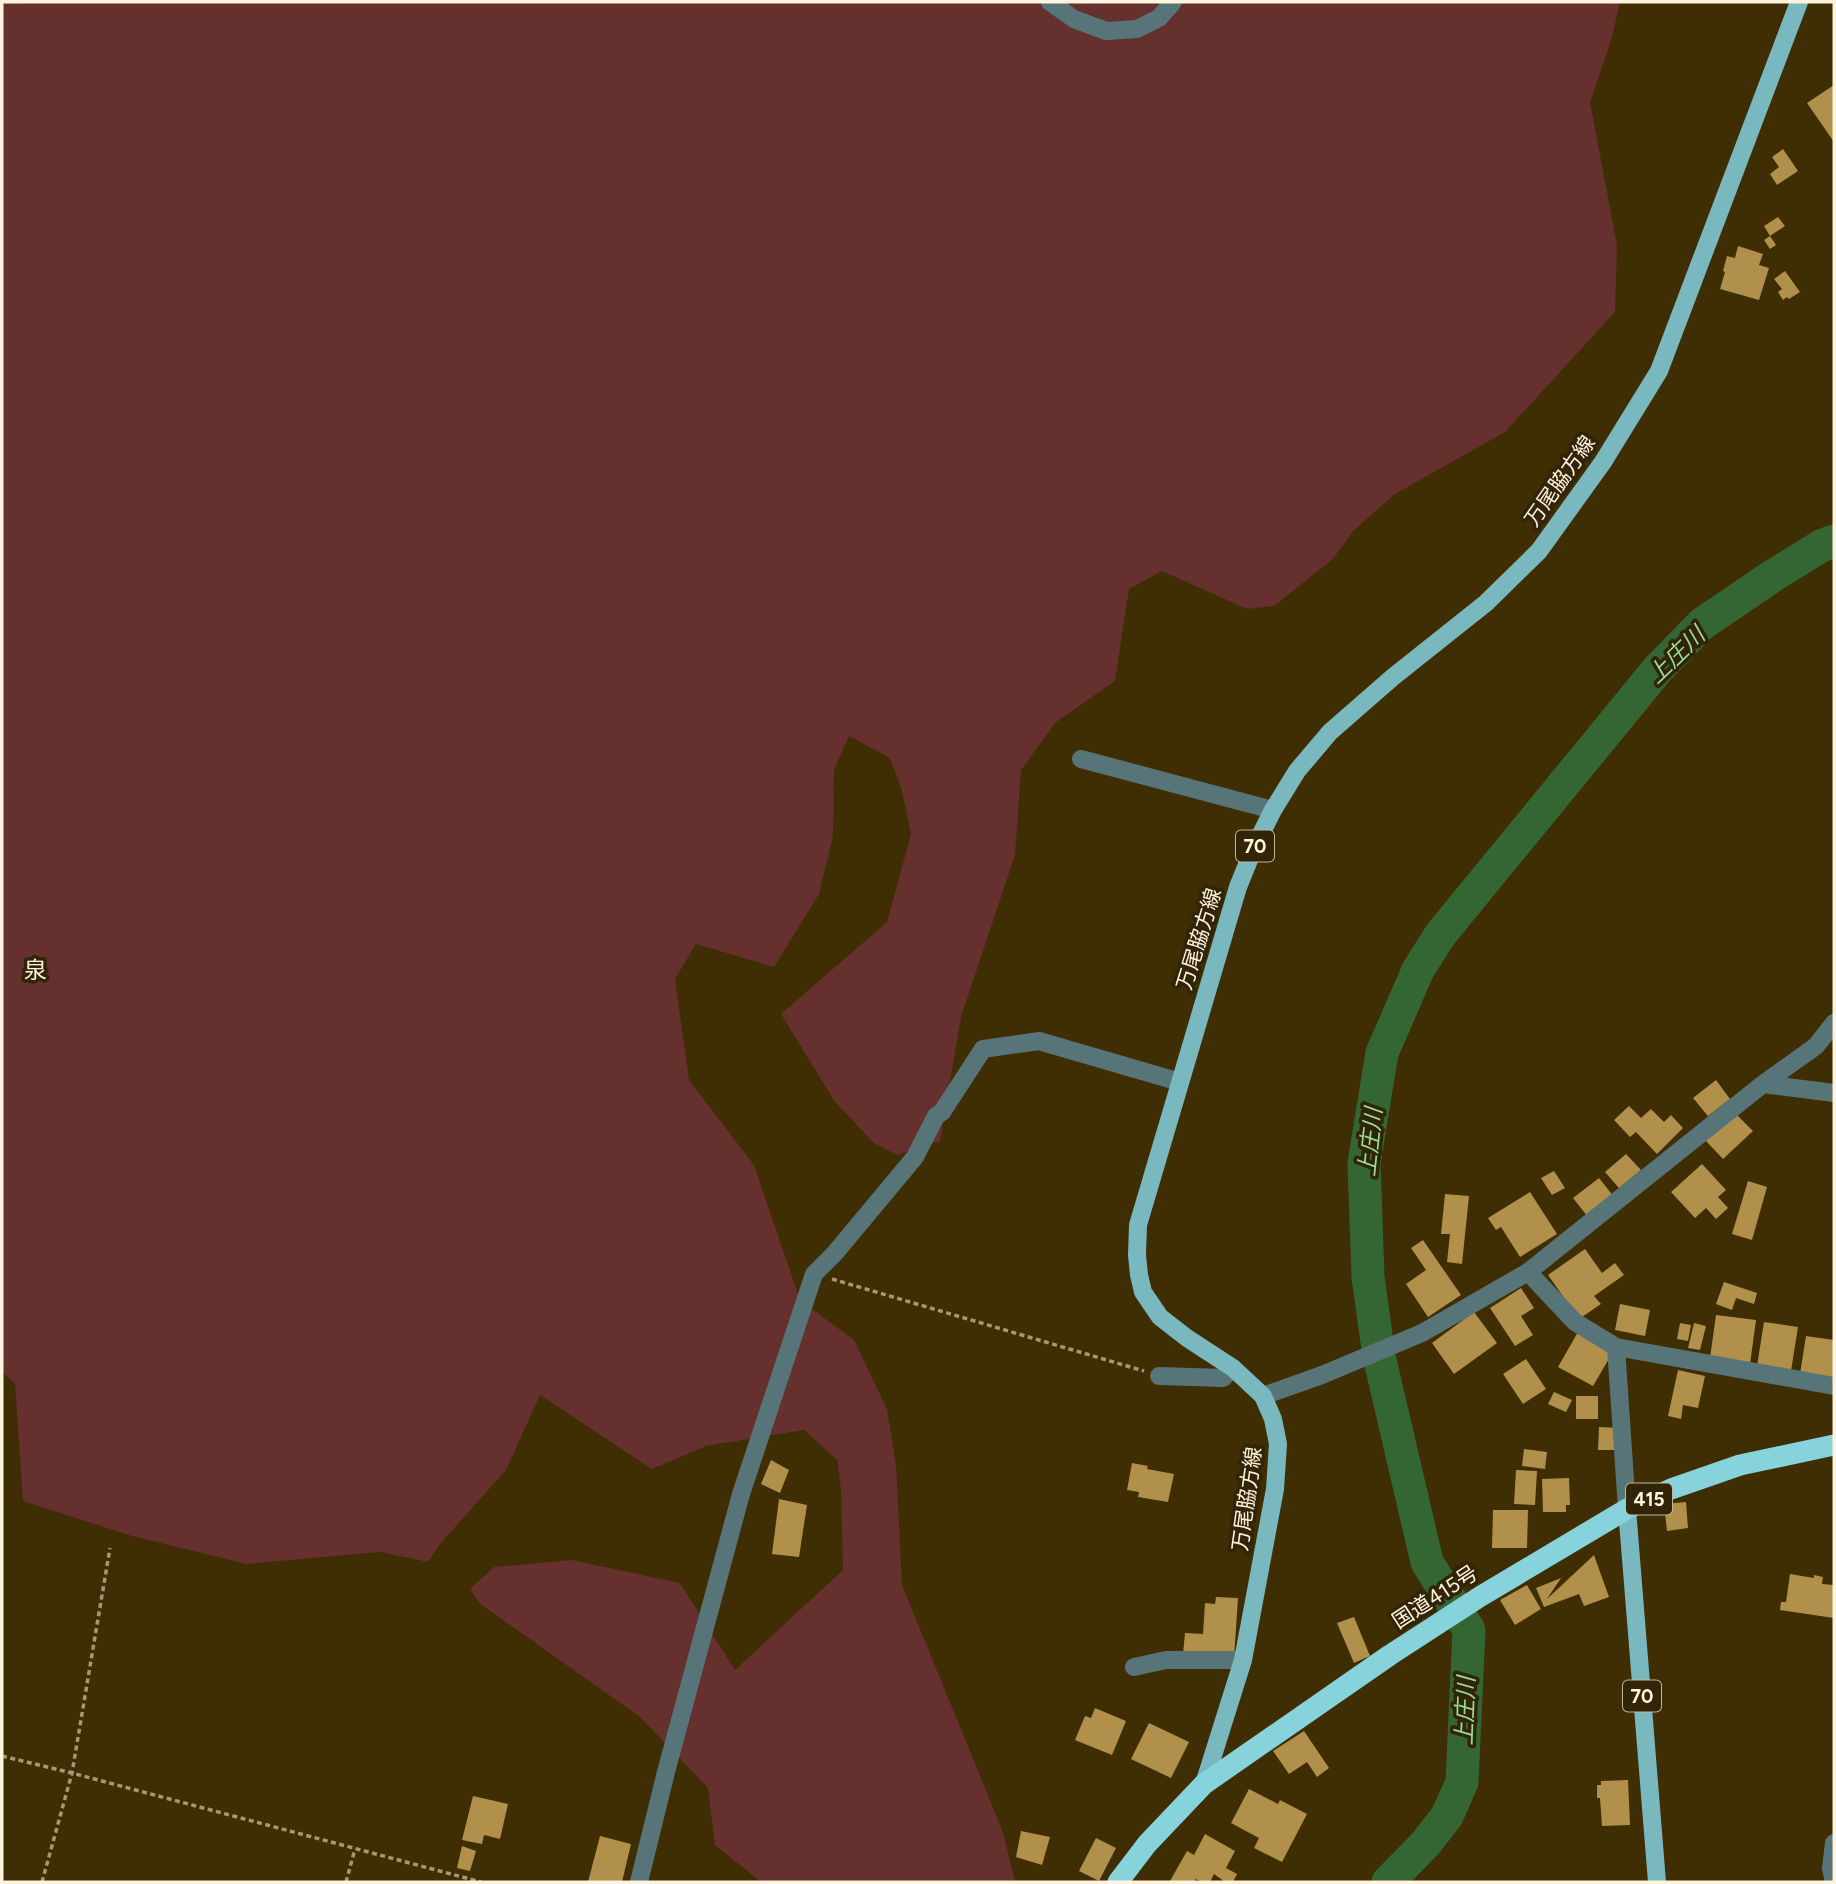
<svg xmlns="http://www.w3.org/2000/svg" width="1836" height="1884" viewBox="0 0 1836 1884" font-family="Figtree,'Noto Sans JP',sans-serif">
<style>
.green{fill:#65302e}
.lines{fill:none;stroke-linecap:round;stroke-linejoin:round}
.river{stroke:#346634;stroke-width:33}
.building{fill:#b1904c}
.path{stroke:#a59778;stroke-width:3.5;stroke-dasharray:5 3.5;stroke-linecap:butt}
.minor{stroke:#577578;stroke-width:18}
.major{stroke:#7ab8bf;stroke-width:18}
.highway{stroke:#87d3db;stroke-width:21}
.labels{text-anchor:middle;stroke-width:7;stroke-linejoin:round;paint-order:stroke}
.shield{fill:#312409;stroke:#c0b59d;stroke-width:2}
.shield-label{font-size:19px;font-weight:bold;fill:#fef3dd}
.street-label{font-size:21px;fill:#fef3dd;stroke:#312409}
.water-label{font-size:23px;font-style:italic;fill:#96df94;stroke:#312409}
.neighbourhood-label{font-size:23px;fill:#fef3dd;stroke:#312409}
</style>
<rect width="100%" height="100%" fill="#3f2d03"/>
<!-- green -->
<path class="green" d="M2,2H1620L1611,41L1590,102L1617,245L1615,312L1505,432L1395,494L1353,531L1333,559L1274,606L1247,609L1162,571L1129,589L1115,681L1056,722L1021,770L1015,855L961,1017L940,1141L897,1155L874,1143L835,1102L781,1014L887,922L911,834L902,791L890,758L849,736L834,770L833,836L819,894L774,967L696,944L675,979L689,1080L754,1165L800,1300L854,1340L887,1409L896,1465L902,1585L1003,1832L1015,1882H761L715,1845L708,1788L640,1717L479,1603L470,1589L494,1567L572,1560L680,1583L735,1670L843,1570L841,1489L837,1460L804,1430L706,1446L652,1469L540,1395L506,1470L440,1544L428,1562L380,1552L247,1564L132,1536L23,1501L15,1384L2,1371Z"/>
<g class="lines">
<!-- river -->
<path class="river" d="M1388,1882L1426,1843L1447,1816L1462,1782L1469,1630L1427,1562L1379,1356L1368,1277L1364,1163L1382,1053L1418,970L1440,935L1658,669L1702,624L1774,575L1821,546L1834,541"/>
</g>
<!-- building -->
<path class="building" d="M1834,85V142L1807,103Z
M1783,149L1798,171L1777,185L1770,174L1779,167L1772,157Z
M1778,217L1785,226L1770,236L1764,226Z
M1770,236L1776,245L1770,249L1764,240Z
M1738,246L1763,254L1759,265L1769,268L1759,300L1720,289L1725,272L1723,271L1727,256L1735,258Z
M1785,271L1800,292L1789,299L1787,297L1783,300L1778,292L1782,289L1774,279Z
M1716,1080L1730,1099L1708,1116L1693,1098Z
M1629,1106L1641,1118L1651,1109L1664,1122L1671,1115L1683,1128L1657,1154L1636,1132L1630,1137L1614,1120Z
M1734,1112L1753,1131L1723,1159L1705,1140Z
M1626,1154L1641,1170L1619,1188L1605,1172Z
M1702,1164L1726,1190L1718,1197L1728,1208L1716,1219L1706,1208L1695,1218L1671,1192Z
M1554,1171L1565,1188L1552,1195L1541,1178Z
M1599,1178L1614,1197L1588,1217L1573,1198Z
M1748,1181L1767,1187L1752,1240L1732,1234Z
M1530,1192L1557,1234L1520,1257L1501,1227L1496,1230L1488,1218Z
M1445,1194L1469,1196L1462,1264L1447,1262L1450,1234H1441Z
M1423,1240L1461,1295L1428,1317L1406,1284L1426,1270L1411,1248Z
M1585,1249L1602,1273L1615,1263L1624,1275L1594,1296L1601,1304L1579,1319L1548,1275Z
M1724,1282L1757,1293L1754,1304L1736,1298L1732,1310L1716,1304Z
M1521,1288L1534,1308L1521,1316L1533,1335L1515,1346L1490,1308Z
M1620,1304L1650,1310L1645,1336L1615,1330Z
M1474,1312L1497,1343L1454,1374L1432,1343Z
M1716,1315L1756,1320L1750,1364L1710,1358Z
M1764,1322L1798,1327L1791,1371L1757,1366Z
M1680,1323L1691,1325L1688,1341L1677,1339Z
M1694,1323L1706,1326L1700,1350L1688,1348Z
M1578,1332L1613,1352L1593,1386L1558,1367Z
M1806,1336L1834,1340V1379L1800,1374Z
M1526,1359L1546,1389L1523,1404L1503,1374Z
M1678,1370L1705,1376L1698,1408L1683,1405L1681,1419L1668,1416Z
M1554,1392L1572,1400L1566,1412L1548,1404Z
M1576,1396H1598V1419H1576Z
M1599,1427L1621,1428L1619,1450H1598Z
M1524,1449L1547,1452L1545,1469L1522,1466Z
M771,1460L789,1470L780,1493L761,1484Z
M1132,1463L1148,1466L1147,1469L1174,1474L1168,1502L1138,1497L1139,1492L1127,1490Z
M1516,1470L1537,1471L1535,1505L1514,1504Z
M1569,1478L1570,1505H1566V1512H1543L1542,1479Z
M779,1499L807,1505L799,1557L772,1554Z
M1686,1502L1688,1528L1667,1531L1664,1504Z
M1493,1510H1528L1527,1548H1492Z
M1594,1555L1609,1597L1584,1606L1579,1594L1544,1607L1536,1588L1561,1578L1547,1599Z
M1790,1574L1814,1578V1575L1823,1577L1822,1584L1834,1585V1618L1780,1610L1781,1602H1786Z
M1527,1585L1541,1609L1515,1625L1500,1600Z
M1216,1597L1238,1598L1234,1658L1183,1654L1185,1633L1203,1634L1205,1603L1215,1604Z
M1354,1617L1370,1656L1354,1663L1337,1623Z
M1095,1708L1126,1721L1112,1755L1075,1740L1085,1716L1091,1718Z
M1149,1723L1189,1742L1171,1778L1131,1759Z
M1304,1731L1329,1768L1317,1777L1307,1762L1289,1774L1273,1751Z
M1628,1780L1630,1825L1602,1826L1600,1798H1597V1785H1601V1781Z
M1249,1789L1278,1804L1280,1800L1307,1814L1282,1862L1254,1848L1259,1838L1231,1823Z
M473,1796L508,1804L500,1839L484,1835L482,1844L462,1840Z
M1021,1831L1050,1837L1042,1865L1016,1857Z
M1205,1834L1235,1851L1226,1868L1237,1874L1233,1882H1225L1214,1874L1210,1882H1202L1196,1879L1194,1882H1173L1170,1881L1187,1851L1194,1855Z
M600,1836L631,1844L622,1882H588Z
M1096,1838L1116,1848L1099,1881L1079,1871Z
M462,1846L476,1851L470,1871L457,1868Z"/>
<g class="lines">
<!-- path -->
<path class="path" d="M832,1279L1144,1371
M2,1756L72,1773L481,1882
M42,1882L72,1773L110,1548
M346,1882L355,1849"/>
<!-- minor -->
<path class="minor" d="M1050,2L1074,19L1106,31L1137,29L1159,18L1173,2
M1081,759L1273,810
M1763,1084L1834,1093
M1528,1272L1575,1322L1616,1347L1834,1386
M1616,1347L1627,1509
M1159,1376L1223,1378L1233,1368
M1263,1396L1322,1375L1422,1333L1528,1272L1763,1084L1816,1046L1834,1023
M1134,1667L1166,1660H1243
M639,1882L666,1772L741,1494L814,1274L835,1253L915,1157L936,1116L942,1112L983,1049L1039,1041L1180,1082
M1834,1882L1831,1868L1834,1843"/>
<!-- major -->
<path class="major" d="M1627,1509L1657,1882
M1204,1784L1243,1660L1275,1489L1278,1444L1273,1419L1263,1396L1233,1368L1187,1338L1160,1317L1143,1292L1139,1275L1137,1255L1138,1225L1238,887L1253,850L1273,810L1297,771L1330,732L1393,677L1486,603L1539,551L1603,462L1659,371L1799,2"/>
<!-- highway -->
<path class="highway" d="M1118,1882L1147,1844L1204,1784L1390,1655L1481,1596L1627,1509L1671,1489L1740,1465L1834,1445"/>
</g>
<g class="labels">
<!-- shield labels -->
<g class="shield">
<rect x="1236" y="830.5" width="38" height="31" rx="5"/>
<rect x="1626" y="1483.5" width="46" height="31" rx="5"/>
<rect x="1623" y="1680.5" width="38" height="31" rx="5"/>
</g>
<g class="shield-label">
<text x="1255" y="853">70</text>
<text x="1649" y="1506">415</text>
<text x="1642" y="1703">70</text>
</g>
<!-- street labels -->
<g class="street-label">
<text transform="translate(1560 481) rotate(-55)" y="7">万尾脇方線</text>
<text transform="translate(1199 939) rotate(-73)" y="7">万尾脇方線</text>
<text transform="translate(1247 1499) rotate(-82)" y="7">万尾脇方線</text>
<text transform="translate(1435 1597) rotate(-33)" y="7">国道415号</text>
</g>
<!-- water labels -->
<g class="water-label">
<text transform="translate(1676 655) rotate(-44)" y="8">上庄川</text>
<text transform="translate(1370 1142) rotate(-84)" y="8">上庄川</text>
<text transform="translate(1465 1711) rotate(-88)" y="8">上庄川</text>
</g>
<!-- neighbourhood labels -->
<g class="neighbourhood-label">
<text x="35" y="978">泉</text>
</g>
</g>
<!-- border -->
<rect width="1836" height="1884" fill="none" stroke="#fef3dd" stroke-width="7"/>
</svg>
